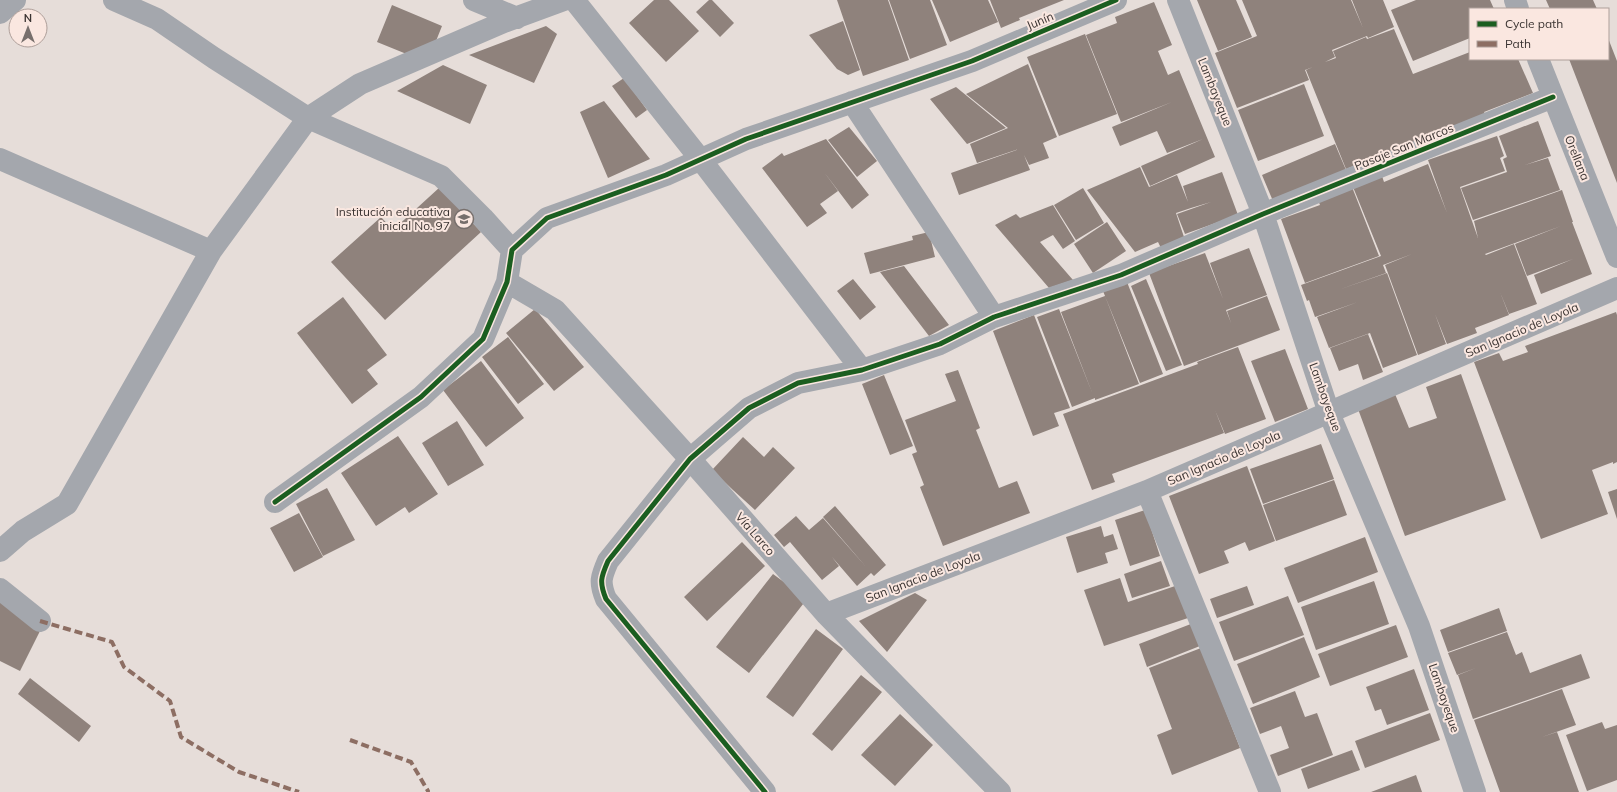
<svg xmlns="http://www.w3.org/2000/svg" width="1617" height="792" viewBox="0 0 1617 792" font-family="Mulish,sans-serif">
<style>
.building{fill:#8f827c}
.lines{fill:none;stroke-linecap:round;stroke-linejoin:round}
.minor{stroke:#a4a7ad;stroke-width:22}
.quiet{stroke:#8d6e63;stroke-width:4;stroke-dasharray:8 4;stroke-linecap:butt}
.cycleway-casing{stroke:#fae7e0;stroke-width:8}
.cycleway{stroke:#1b5e20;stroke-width:5}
.labels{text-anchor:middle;stroke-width:4;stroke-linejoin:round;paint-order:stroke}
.street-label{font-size:12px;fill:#3b3432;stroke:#fae7e0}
.poi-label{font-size:12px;fill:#3b3432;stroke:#fae7e0;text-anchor:end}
</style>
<rect width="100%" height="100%" fill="#e6ddd9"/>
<!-- building -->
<path class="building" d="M654,0H669L699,31L666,62L629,23Z
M709,0H712L734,23L720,37L696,12Z
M837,0H888L909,60L863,76Z
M889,0H930L947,45L910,59Z
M932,0H988L998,22L950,42Z
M990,0H1064L1019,18L1020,20L1001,28Z
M1197,0H1236L1252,37L1218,51Z
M1242,0H1351L1363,28L1352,0H1383L1394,27L1368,38L1367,36L1332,50L1335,57L1325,62L1336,58L1333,51L1366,37L1367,39L1394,29L1413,74L1470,52V59H1518L1533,93L1484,112L1485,114L1346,169L1306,70L1313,67L1305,70L1309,80L1237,108L1215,53L1257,36Z
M1416,0H1490L1494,9H1470V38L1413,61L1391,10Z
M1546,0H1593L1597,9H1550Z
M1154,2L1172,45L1158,51L1168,75L1179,70L1215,157L1150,186L1141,166L1203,139L1167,153L1157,131L1120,146L1112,127L1172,102L1121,122L1086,35L1117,23L1115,17Z
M392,5L442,26L436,41L409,55L377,42Z
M843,21L860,70L848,75L837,69L809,35Z
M546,26L557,34L534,83L469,55Z
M1085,34L1117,114L1059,136L1027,57Z
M1608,38L1617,61V183L1569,59H1608Z
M1028,64L1057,137L1043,143L1049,158L1029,165L1024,155L1030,170L959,195L951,173L1022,148L977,163L970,144L1008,128L966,94Z
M443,65L487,85L470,124L397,91Z
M624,78L647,110L636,118L612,86Z
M1304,84L1324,136L1258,161L1238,110Z
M956,87L1006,128L967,144L930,99Z
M604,101L650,159L608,178L580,112Z
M1538,121L1551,156L1525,165L1548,158L1560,190L1473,220L1461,188L1507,172L1503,159L1507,157L1499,136Z
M849,127L877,161L857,177L828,140Z
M1497,136L1504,156L1500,158L1505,171L1460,187L1478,238L1474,221L1562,190L1573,222H1572L1592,274L1541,294L1534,275L1573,259L1527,276L1515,244L1561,226L1485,254L1486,255L1514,244L1537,304L1509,314L1500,292L1509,315L1475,328L1477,333L1447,344L1435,314L1446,344L1418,355L1385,265L1412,254L1383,265L1386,273L1338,290L1387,273L1417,355L1383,368L1370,333L1329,348L1317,317L1358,302L1315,317L1309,300L1307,301L1301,285L1381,256L1353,187L1382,176L1384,182L1428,164L1447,213L1428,160Z
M826,139L869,195L852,209L824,172L838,191L820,204L827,213L807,227L762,168L782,153L784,156Z
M1335,144L1346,170L1273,201L1262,175Z
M1140,167L1149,187L1177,175L1188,202L1183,186L1222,172L1238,215L1185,234L1177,214L1211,202L1191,208L1176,213L1184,237L1161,248L1158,242L1135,252L1087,190Z
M440,187L481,232L385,320L331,262L381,217L393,230Z
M1352,187L1379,256L1305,283L1281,219L1320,205L1318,200Z
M1083,188L1104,223L1076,240L1054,205Z
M1053,205L1075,241L1063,249L1053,235L1040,242L1073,280L1049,288L995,225L1016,214L1020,218Z
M1107,222L1126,251L1093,273L1074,244Z
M929,232L935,257L870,274L864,253L913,240L912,236Z
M1249,248L1267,295L1226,310L1231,323L1227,311L1267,296L1280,330L1184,366L1149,273L1205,253L1223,299L1210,263Z
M904,266L949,325L929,336L880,272Z
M853,279L876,307L860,320L837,291Z
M1146,279L1182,365L1166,371L1131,286Z
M1127,282L1163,374L1140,383L1103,291Z
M1105,296L1139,384L1095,400V398L1072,407L1037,317L1059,309L1093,395L1061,312Z
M343,297L387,355L367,370L378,384L352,404L297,333Z
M535,309L584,367L554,391L506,333Z
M1616,312L1617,315V462L1613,464V462L1592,470L1608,514L1541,539L1474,362L1499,353L1503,361L1528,352L1525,346Z
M1034,315L1070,408L1054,413L1059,426L1033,436L993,331Z
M1368,334L1383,372L1363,380L1358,364L1339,371L1330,348Z
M508,337L544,384L518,404L482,357Z
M1238,347L1266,419L1225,434L1215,410L1224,433L1112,474L1115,482L1092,490L1063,414L1198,364L1197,362Z
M1285,349L1308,409L1275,422L1251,361Z
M481,361L524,418L486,447L443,390Z
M958,370L980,428L976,430L999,488L1017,481L1030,513L943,546L920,487L924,485L912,454L917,452L905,420L956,401L945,374Z
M1461,374L1506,500L1405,536L1358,409L1395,394L1409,428L1437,418L1426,387Z
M884,375L913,446L890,455L862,384Z
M457,421L484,465L448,486L422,443Z
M398,436L438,494L409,513L405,507L376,526L341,473Z
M743,437L764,457L773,447L795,468L755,510L733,490L738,484L733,490L712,470Z
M1321,444L1334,479L1263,504L1250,469Z
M1247,466L1275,541L1249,551L1245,542L1224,551L1229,563L1199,574L1169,496Z
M1334,480L1347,515L1276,541L1263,505Z
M327,488L355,540L323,556L296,504Z
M1617,489V519L1608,492Z
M835,506L886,565L874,576L871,573L857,586L832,557L839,566L822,580L790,542L784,547L774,535L796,516L809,530L823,518L867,568L823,517Z
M1145,510L1160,556L1130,566L1115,520Z
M299,513L323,557L294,572L270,528Z
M1101,526L1104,537L1113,534L1118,549L1105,553L1108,563L1077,573L1066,537Z
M1365,537L1378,572L1298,603L1284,568Z
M742,542L765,566L707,621L684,597Z
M1161,561L1170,586L1132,598L1124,574Z
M773,574L807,599L749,673L716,647Z
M1120,578L1128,602L1178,585L1188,618L1104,646L1084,590Z
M1374,581L1389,624L1316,650L1301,607Z
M1247,586L1254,605L1217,618L1210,599Z
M915,593L927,600L887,652L859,621Z
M1288,596L1304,635L1234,661L1219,622Z
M0,601L41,629L20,671L0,661Z
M1499,608L1507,631L1448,652L1440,630Z
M1196,622L1205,644L1147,667L1139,644Z
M1396,625L1408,657L1330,686L1318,654Z
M816,629L843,649L793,717L766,697Z
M1507,632L1516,655L1522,652L1530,673L1581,654L1590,678L1473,719L1458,675L1476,668L1457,675L1448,653Z
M1304,637L1320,677L1253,704L1237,664Z
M1201,648L1240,748L1172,775L1157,735L1172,729L1149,668Z
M1414,669L1429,710L1387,725L1381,709L1375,711L1366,687Z
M861,675L882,692L832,751L812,734Z
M30,678L91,726L79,742L18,694Z
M1562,689L1576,725L1542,737L1557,732L1579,792H1500L1474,720Z
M1295,691L1305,717L1317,713L1333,755L1278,776L1270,755L1289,748L1281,726L1260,734L1250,708Z
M1430,713L1440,740L1365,768L1355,741Z
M900,714L933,745L895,786L861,755Z
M1602,722L1605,729L1617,725V780L1587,791L1566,735Z
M1352,750L1360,770L1308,789L1301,769Z
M1416,775L1422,792H1371Z"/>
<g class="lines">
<!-- minor -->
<path class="minor" d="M114,0L157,19L214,58L308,118L441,176L483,218L512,250
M474,0L517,18
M574,0L701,160L862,370
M1178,0L1263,214L1329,413L1419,626L1475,792
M1515,0L1518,9
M0,13L15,0
M1538,59L1617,257
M852,102L994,317
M0,159L211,251
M507,282L555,310L690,459L826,614L1000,792
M1147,491L1270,792
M275,502L421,397L483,339L507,282L512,250L547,218L666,175L746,139L972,61L1116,0
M0,551L23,531L67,504L211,251L308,118L360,84L504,22L564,0
M0,589L40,621
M826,614L1147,491L1617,288
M765,792L606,599C599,582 601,577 608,561L690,459L749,408L798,383L862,370L940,344L994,317L1121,275L1263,214L1553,97"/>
<!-- quiet -->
<path class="quiet" d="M40,621L112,642L124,667L170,701L181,737L239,772L299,792
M350,740L411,762L428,791L427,792"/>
<!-- cycleway casing -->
<g class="cycleway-casing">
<path id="cycleway" d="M275,502L421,397L483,339L507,282L512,250L547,218L666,175L746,139L972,61L1116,0
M765,792L606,599C599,582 601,577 608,561L690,459L749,408L798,383L862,370L940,344L994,317L1121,275L1263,214L1553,97"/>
</g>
<!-- cycleway -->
<use href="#cycleway" class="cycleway"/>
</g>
<!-- icons -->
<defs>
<g id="school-ring" transform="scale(1)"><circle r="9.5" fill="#fae7e0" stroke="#776f6c" stroke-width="1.5"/><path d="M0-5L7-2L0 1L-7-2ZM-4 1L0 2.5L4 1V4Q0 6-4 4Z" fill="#776f6c"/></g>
</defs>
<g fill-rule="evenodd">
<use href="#school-ring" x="464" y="219"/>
</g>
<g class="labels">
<!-- street labels -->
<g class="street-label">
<text transform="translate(1040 21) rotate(-23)" y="4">Junín</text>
<text transform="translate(1215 92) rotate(68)" y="4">Lambayeque</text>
<text transform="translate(1404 147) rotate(-22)" y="4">Pasaje San Marcos</text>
<text transform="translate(1577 158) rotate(68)" y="4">Orellana</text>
<text transform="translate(1522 330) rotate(-23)" y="4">San Ignacio de Loyola</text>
<text transform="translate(1325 397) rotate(70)" y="4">Lambayeque</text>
<text transform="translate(1224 458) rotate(-23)" y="4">San Ignacio de Loyola</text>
<text transform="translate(755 534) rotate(49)" y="4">Vía Larco</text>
<text transform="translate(923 577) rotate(-21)" y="4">San Ignacio de Loyola</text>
<text transform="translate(1444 698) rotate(71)" y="4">Lambayeque</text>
</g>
<!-- poi labels -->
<g class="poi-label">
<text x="450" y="216">Institución educativa<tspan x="450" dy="14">inicial No. 97</tspan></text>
</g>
</g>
<!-- legend -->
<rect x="1469" y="8" width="140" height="52" fill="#fae7e0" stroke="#ae9f9a"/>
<rect x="1477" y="21" width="20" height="6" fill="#1b5e20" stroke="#ae9f9a"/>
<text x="1505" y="28" font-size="12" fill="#3b3432">Cycle path</text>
<rect x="1477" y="41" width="20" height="6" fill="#8d6e63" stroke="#ae9f9a"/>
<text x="1505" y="48" font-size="12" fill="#3b3432">Path</text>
<!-- north arrow -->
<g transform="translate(28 28)"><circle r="19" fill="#fae7e0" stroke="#ae9f9a"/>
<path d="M0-3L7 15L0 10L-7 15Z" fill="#776f6c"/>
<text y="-6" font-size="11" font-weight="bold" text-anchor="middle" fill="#3b3432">N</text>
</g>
</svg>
